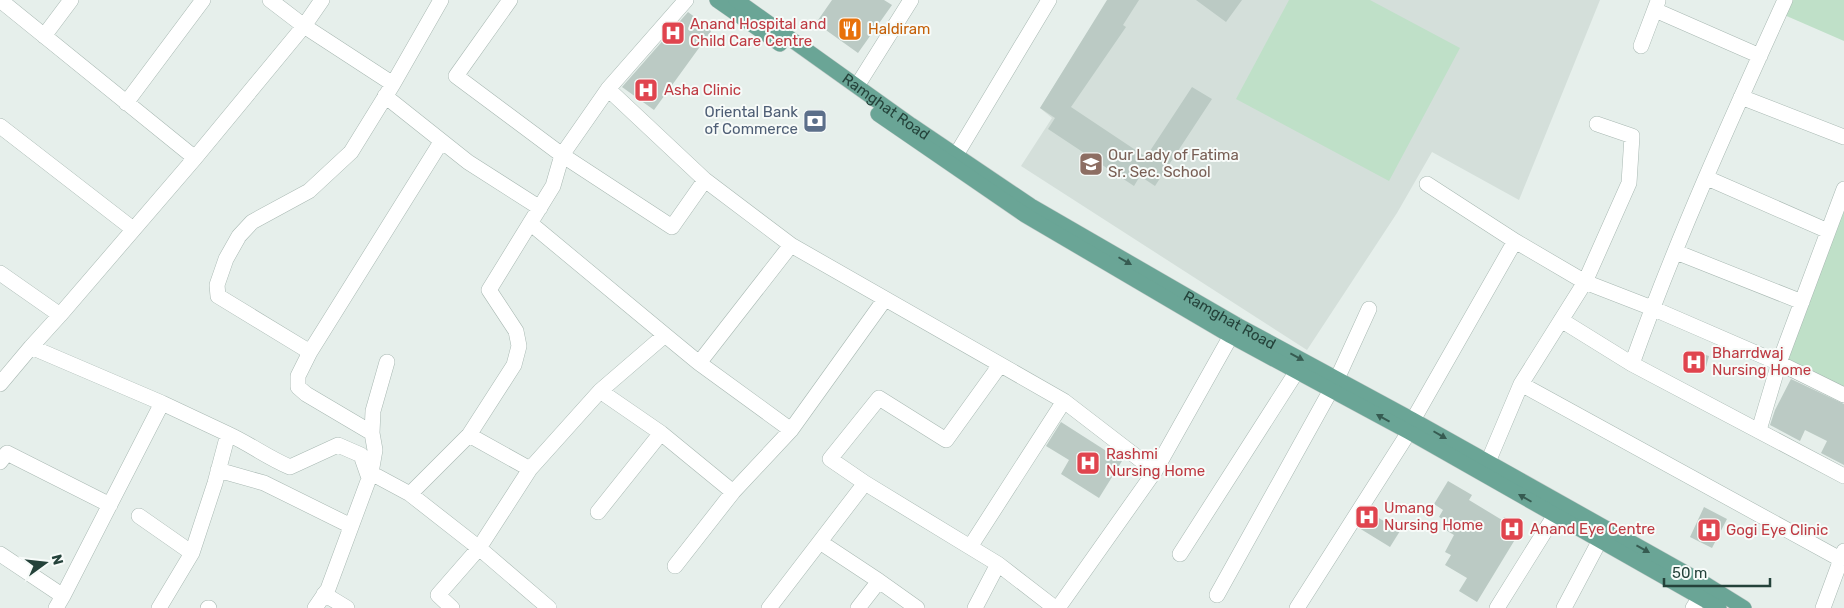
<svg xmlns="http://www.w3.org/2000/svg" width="1844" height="608" viewBox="0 0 1844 608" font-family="Rubik,sans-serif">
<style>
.built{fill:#d4dfda}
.green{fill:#bfe0c8}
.building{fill:#bbcac4}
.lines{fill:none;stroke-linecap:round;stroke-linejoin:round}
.minor-casing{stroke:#a8b8b2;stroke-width:16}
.major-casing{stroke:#c2cac8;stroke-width:16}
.minor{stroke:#fff;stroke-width:15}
.major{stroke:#6aa596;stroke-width:15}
.oneway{fill:#365b51}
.labels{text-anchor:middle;stroke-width:4;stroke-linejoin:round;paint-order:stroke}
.health-label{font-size:15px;fill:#be3a42;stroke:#f7fbf9;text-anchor:start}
.food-label{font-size:15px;fill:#c56008;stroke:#f7fbf9;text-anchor:start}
.street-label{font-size:15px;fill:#24423a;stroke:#f7fbf9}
.service-label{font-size:15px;fill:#4e5e75;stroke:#f7fbf9;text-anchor:end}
.education-label{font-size:15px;fill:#785e54;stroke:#f7fbf9;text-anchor:start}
</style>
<rect width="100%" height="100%" fill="#e6efeb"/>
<!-- built -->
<path class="built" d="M1108,0H1600L1519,200L1432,152L1397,213L1307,350L1021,166L1052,118L1040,108Z"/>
<!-- green -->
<path class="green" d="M1289,0H1370L1460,48L1389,181L1236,99Z
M1789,0H1844V41L1782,14Z
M1844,190V392L1779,363Z"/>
<!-- building -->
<path class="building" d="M832,0H884L892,5L858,53L816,23Z
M1107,0H1139L1123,25L1126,27L1071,107L1146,157L1192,87L1212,99L1155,186L1140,176L1134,186L1048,129L1055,118L1040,108Z
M1196,0H1242L1226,22Z
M688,12L712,30L654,110L622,87Z
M1688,350L1709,356L1705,371L1684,365Z
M1791,379L1844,404V465L1821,453L1827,441L1805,430L1800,441L1770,425L1775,410Z
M1061,422L1122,461L1099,498L1061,474L1069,460L1046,446Z
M1448,481L1472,495L1469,500L1502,520L1504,517L1522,528L1477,602L1459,591L1467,578L1445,565L1451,555L1445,552L1454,535L1444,529L1448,522L1439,517L1443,510L1434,504Z
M1704,507L1727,519L1712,548L1690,537Z
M1369,512L1400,531L1390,547L1359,528Z"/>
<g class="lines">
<!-- minor casing -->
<g class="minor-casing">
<path id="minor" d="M0,0L195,158
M270,0L304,26L393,84
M441,0L393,84L351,152L309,191L252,222L239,236L226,259L217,285L218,296L310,352L441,142
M510,0L456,76L562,155L672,227L705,180
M1655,10L1760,56
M44,36L71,0
M1641,46L1658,1
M857,86L911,0
M385,96L468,162L540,208
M1741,97L1844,137
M126,103L203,0
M0,126L133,229
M956,155L1049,0
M1707,178L1828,231
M530,223L665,335
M1515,241L1585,282L1652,308L1779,363L1844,395
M791,245L1064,401
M1676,252L1802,302
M0,273L60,315L31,347L0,384
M60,315L195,158L304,26L322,0
M1561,320L1632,364L1844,476
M31,347L162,403
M310,352L298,376V387L306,394L372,433
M699,363L791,430
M1632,364C1676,240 1731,119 1785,0
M1521,384L1840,559
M600,391L661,433
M1413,420L1515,241L1427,184
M1759,430L1779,363L1844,189
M228,434C250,444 268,458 290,467L338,445L361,455L369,478
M469,435L530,469
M0,462L7,453L110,505
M1488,462L1521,384L1585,282L1629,183L1632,136L1597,124
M218,470L264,483L351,526
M371,473L410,494L479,548L438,595L452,608
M865,483L830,459L879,398L946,440L1000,365
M410,494L469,435L514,365L519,346L516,331L489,290L553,186L562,155L608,89L686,0
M598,512L661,433L733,492
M139,516L192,553
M820,542L879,581
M970,547L998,564
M0,554L63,596L56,608
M1180,554L1297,371
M675,566L733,492L791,430L885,299
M324,594L347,608
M1217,595L1337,379L1369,309
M63,596L162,403L228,434L215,483L192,553L159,608
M208,608H209
M315,608L328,589L371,473L375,450L372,433L373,411L387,362
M549,608L479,548L530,469L600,391L665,335L699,363L791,245L705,180L608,89
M769,608L865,483L970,547L1064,401L1155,471
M858,608L879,581L917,608
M975,608L998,564L1055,608
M1058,608L1155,471L1237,325
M1297,608L1409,432
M1497,608L1555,515
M1564,608L1600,540
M1693,608L1707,586
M1823,608L1844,551"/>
</g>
<!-- major casing -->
<g class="major-casing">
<g id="major">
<path d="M717,0L780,44"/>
<path id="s1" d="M736,0L911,125L1031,206L1237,325L1413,420L1707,585L1744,608"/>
<path d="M878,114L1025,215L1231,336L1409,432L1719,608"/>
</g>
</g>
<!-- minor -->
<use href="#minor" class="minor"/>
<!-- major -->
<use href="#major" class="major"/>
</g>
<!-- one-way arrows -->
<defs><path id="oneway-solid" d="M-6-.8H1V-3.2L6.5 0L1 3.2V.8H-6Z" transform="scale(1.25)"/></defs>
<g class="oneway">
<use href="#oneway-solid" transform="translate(1125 261) rotate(30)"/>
<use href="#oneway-solid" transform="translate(1297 357) rotate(28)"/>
<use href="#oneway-solid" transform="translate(1383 418) rotate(-151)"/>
<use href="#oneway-solid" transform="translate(1440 435) rotate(30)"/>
<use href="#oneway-solid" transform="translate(1525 498) rotate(-150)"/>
<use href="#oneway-solid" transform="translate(1643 549) rotate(29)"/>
</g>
<!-- icons -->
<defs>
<g id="restaurant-square" transform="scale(1.25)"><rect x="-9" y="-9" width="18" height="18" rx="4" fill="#e8710a" stroke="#f7fbf9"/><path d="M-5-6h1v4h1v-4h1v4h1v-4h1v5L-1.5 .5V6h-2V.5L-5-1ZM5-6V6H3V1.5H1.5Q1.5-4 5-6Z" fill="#fff"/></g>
<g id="hospital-square" transform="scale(1.25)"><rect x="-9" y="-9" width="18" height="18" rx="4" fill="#e0444e" stroke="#f7fbf9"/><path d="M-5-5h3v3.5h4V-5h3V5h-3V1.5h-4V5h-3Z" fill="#fff"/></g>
<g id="bank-square" transform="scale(1.25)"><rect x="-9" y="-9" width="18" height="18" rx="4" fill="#5c6f8a" stroke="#f7fbf9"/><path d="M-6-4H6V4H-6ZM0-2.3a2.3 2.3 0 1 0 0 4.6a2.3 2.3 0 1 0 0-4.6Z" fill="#fff"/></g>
<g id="school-square" transform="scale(1.25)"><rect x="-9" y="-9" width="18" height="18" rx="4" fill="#8d6e63" stroke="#f7fbf9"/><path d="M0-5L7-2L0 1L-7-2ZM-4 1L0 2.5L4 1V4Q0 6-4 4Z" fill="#fff"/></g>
</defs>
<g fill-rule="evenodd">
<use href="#restaurant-square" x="850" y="29"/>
<use href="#hospital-square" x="673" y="33"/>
<use href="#hospital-square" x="646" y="90"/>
<use href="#bank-square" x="815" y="121"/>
<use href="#school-square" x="1091" y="164"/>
<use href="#hospital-square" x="1694" y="362"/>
<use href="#hospital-square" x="1088" y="463"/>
<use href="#hospital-square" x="1367" y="517"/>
<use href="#hospital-square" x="1512" y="529"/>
<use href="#hospital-square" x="1709" y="530"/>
</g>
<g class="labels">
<!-- health labels -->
<g class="health-label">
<text x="690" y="29">Anand Hospital and<tspan x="690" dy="17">Child Care Centre</tspan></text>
<text x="664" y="95">Asha Clinic</text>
<text x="1712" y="358">Bharrdwaj<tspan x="1712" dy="17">Nursing Home</tspan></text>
<text x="1106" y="459">Rashmi<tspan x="1106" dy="17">Nursing Home</tspan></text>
<text x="1384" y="513">Umang<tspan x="1384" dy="17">Nursing Home</tspan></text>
<text x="1530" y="534">Anand Eye Centre</text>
<text x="1726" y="535">Gogi Eye Clinic</text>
</g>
<!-- food labels -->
<g class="food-label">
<text x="868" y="34">Haldiram</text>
</g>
<!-- street labels -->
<g class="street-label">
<text dy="5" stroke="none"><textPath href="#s1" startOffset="184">Ramghat Road</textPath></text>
<text dy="5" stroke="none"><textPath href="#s1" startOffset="589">Ramghat Road</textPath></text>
</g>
<!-- service labels -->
<g class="service-label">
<text x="798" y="117">Oriental Bank<tspan x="798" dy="17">of Commerce</tspan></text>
</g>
<!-- education labels -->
<g class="education-label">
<text x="1108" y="160">Our Lady of Fatima<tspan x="1108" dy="17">Sr. Sec. School</tspan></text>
</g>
</g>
<!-- north arrow -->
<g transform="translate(45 563) rotate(75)" stroke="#f7fbf9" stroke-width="4" paint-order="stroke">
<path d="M0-4L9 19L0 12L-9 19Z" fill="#24423a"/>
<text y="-8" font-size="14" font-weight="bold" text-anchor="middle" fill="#24423a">N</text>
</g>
<!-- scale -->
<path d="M1664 578v8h106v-8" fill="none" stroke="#24423a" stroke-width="2.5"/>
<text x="1672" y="578" font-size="15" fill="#24423a" stroke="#f7fbf9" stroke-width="4" paint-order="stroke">50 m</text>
</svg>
